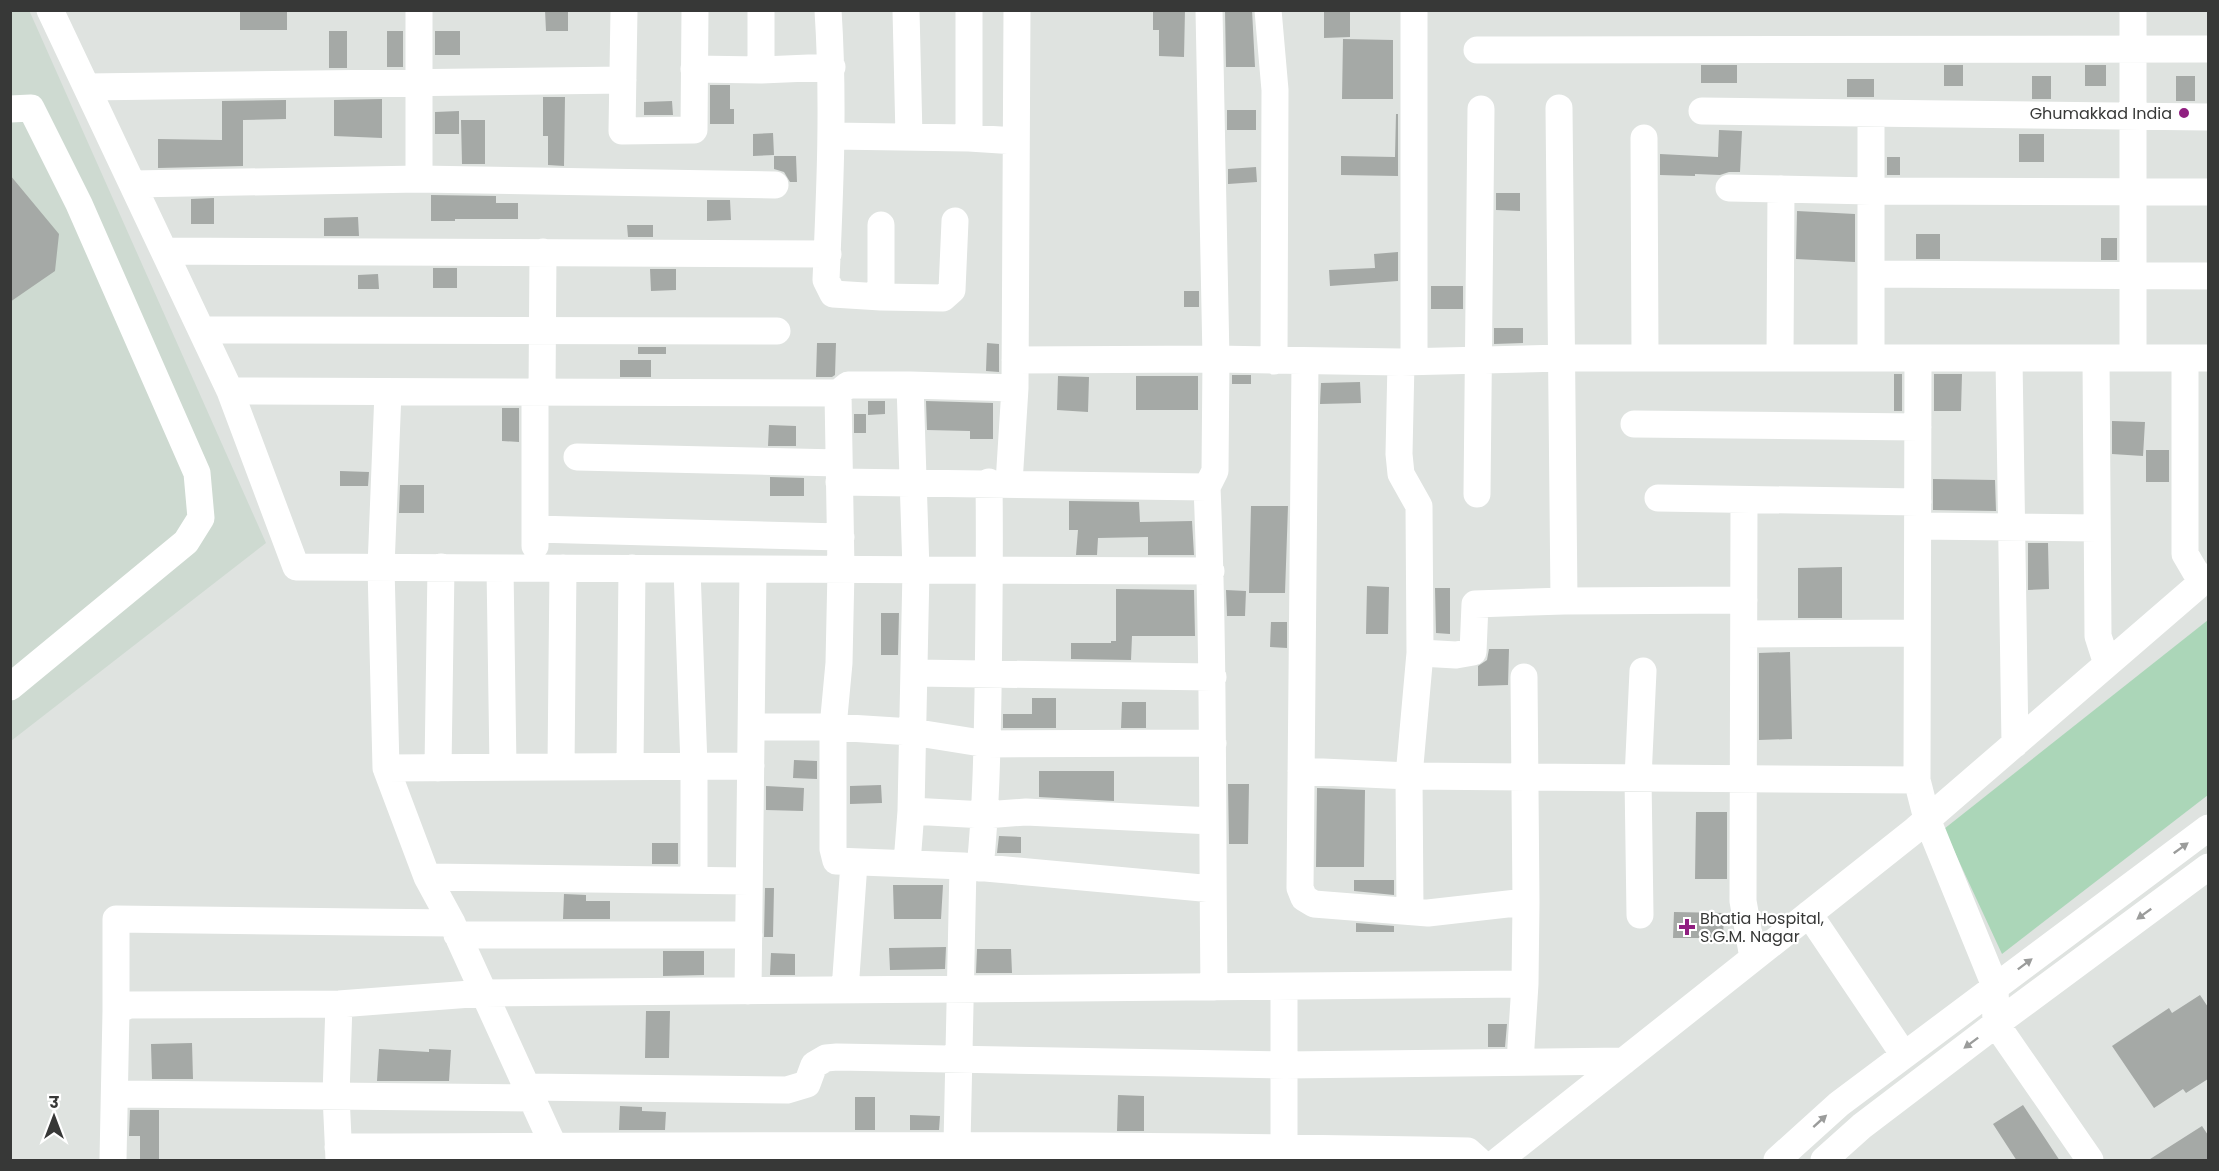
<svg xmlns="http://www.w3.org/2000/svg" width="2219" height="1171" viewBox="0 0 2219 1171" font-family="Poppins,'Noto Sans Devanagari',sans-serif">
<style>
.built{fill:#cedad1}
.green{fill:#abd6b8}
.building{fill:#a5a9a6}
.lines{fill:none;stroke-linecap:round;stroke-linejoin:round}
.minor{stroke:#fff;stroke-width:27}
.oneway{fill:#9b9c9b}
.poi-dot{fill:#901f80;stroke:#fff;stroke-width:2}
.labels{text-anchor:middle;stroke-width:4.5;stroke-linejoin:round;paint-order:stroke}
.poi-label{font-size:16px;fill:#373837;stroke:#fff;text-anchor:end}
</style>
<rect width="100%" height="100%" fill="#dfe3e0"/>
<!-- built -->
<path class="built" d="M29,10L266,543L11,741L10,11Z"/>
<!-- green -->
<path class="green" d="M2208,620V795L2002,954L1944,829Z"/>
<!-- building -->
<path class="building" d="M240,10H287V30H240Z
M545,10H568V31H546Z
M1153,10H1185L1184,57L1159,56V30H1153Z
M1225,10H1252L1255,67H1226Z
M1324,10H1350V37L1324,38Z
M329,31H347V68H329Z
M387,31H403V67H387Z
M435,31H460V55H435Z
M1343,39L1393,40V99H1342Z
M1701,65H1737V83H1701Z
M1944,65H1963V86H1944Z
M2085,65H2106V86H2085Z
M2032,76H2051V99H2032Z
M2176,76H2195V101H2176Z
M1847,79H1874V97H1847Z
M710,85H730V109H734V124H710Z
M543,97H565L564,166L548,165V136H543Z
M382,99V138L334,136V100Z
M286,100V119L243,120V166L158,168V139L222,140V101Z
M672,101L673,115H644V102Z
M1227,110H1256V130H1227Z
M459,111V134H435V112Z
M1396,114H1398V176L1341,175V156L1395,157Z
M461,120H485V164H462Z
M1719,130L1742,131L1740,172H1729L1720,175L1695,174V176L1660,175V154L1718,157Z
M773,133L774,155L753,156V134Z
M2019,134H2044V162H2019Z
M774,156H796L797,182H790L784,172L774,169Z
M1887,157H1900V175H1887Z
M1256,167L1257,182L1228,184V169Z
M10,175L59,234L55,271L10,302Z
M1496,193H1520V211L1496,210Z
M431,195L496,196V203H518V219H455V221H431Z
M214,198V224H191V199Z
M707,200H730L731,220L707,221Z
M1797,211L1855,214V262L1796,259Z
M358,217L359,236H324V218Z
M627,225H653V237H628Z
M1916,234H1940V259H1916Z
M2101,238H2117V260H2101Z
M1398,252V281L1330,286L1329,270L1375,268L1374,254Z
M433,268H457V288H433Z
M650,269H676V290L651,291Z
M378,274L379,289H358V275Z
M1431,286H1463V309H1431Z
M1184,291H1199V307H1184Z
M1494,328H1523V343L1494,344Z
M817,343H836L835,375L832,377H816Z
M987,343L999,344V372L986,371Z
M638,347H666V354H638Z
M620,360H651V377H620Z
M1894,374H1902V411H1894Z
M1934,374H1962L1961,411H1934Z
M1232,375H1251V384H1232Z
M1058,376L1089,377L1088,412L1057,410Z
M1136,376H1198V410H1136Z
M1360,382L1361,403L1320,404L1321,383Z
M868,401H885V414L868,415Z
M926,401L993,403V439H970V431L927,430Z
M502,408H519V442L502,441Z
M854,414H866V433H854Z
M2112,421L2145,422L2143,456L2112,454Z
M769,425L796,426V446H768Z
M2146,450H2169V482H2146Z
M340,471L369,472L368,486H340Z
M770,477L804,478V496H770Z
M1933,479L1995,480L1996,511L1933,510Z
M400,485H424V513H399Z
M1069,501L1139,502L1140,522L1192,521L1194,555H1148V537L1098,538L1097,555H1076L1078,530H1069Z
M1251,506H1288L1285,593H1249Z
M2028,543H2048L2049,589L2028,590Z
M1842,567V618H1798V568Z
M1367,586L1389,587L1388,634H1366Z
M1435,588H1450V634L1436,633Z
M1116,589L1194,590L1195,636H1132L1131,660L1071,659V643H1111V641H1116Z
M1226,590L1246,591L1245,616H1227Z
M881,613H899L898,655H881Z
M1271,622H1287V648L1270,647Z
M1489,649H1509L1508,685L1478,686V666L1487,660Z
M1790,652L1792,739L1759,740V653Z
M1032,698H1056V728H1003V714H1032Z
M1122,702H1146V728H1121Z
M794,760L817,761V779L793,778Z
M1039,771H1114V801L1039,797Z
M1228,784H1249L1248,844H1229Z
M881,785L882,803L850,804V786Z
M766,786L804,788L803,811L766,810Z
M1317,788L1365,790L1364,867H1316Z
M1696,812H1727V879H1695Z
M999,836L1021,837V853H997Z
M652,843H678V864H652Z
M1354,880H1394V895L1354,891Z
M893,885H943L941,919H894Z
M765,888H774L773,937H764Z
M564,894L586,895V901H610V919H563Z
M1674,912L1724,913L1723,938H1673Z
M1356,923L1394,926V932H1356Z
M946,947L945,969L890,970L889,948Z
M977,949H1011L1012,973H976Z
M663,951H704V975L663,976Z
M771,953L795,954V975H770Z
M2200,995L2208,1007V1079L2186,1093L2183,1089L2154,1108L2112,1046L2169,1008L2172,1013Z
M646,1011H670L669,1058H645Z
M1488,1024H1507L1505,1047H1488Z
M192,1043L193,1079H152L151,1044Z
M379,1049L429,1052V1049L451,1050L449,1081H377Z
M1118,1095L1144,1096V1131H1117Z
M855,1097H875V1130H855Z
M2023,1105L2060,1161H2017L1993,1124Z
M620,1106L642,1107V1111L666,1112L665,1130H619Z
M130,1110H159V1161H140V1136H129Z
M910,1115L940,1116L939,1130H910Z
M2202,1126L2208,1135V1161H2147Z"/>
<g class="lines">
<!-- minor -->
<path class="minor" d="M50,10L230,391L296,567L1211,571
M624,10L622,131L694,130L695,10
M761,10V70
M828,10C834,101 830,190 826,280L833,294L881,297L943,298L952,290L955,221
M906,10L909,137
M969,10V138
M1209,10L1216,359L1215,471L1207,487C1214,654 1212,820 1214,987
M1268,10L1275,90L1274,361
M1414,10V361
M1477,50L2208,49
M694,69L761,70L832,67
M87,87L623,80
M1559,108L1564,601
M10,109L31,108L79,204L197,473L201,518L186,542L10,687
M1702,111L2208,117
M832,136L969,138L1016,141
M1644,138L1645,357
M419,179V10
M133,184L419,179L775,185
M1729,188L1871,191L2208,192
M164,251L828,254
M1871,274L2208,276
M881,297V225
M202,330L777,331
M1780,358L1781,189
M1871,358V115
M2133,358V10
M2185,358V554L2202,583
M1918,359L1917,780L1927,819L1995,986L1996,1024L2090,1160
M2009,359L2015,744
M2096,359L2098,636L2107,664
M1015,360L1216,359L1401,362L1562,358H2208
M1305,362L1300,888L1304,898L1314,904L1428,913L1526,902L1525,984L1520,1062
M1401,362L1399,454L1401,474L1419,506L1420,653L1409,776L1410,911
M1015,388L910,385H848L838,393L841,570L839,663L833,727V849L836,861L963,866L1213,889
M230,391L838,393
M388,392L381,567L386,768L427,877L452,923L560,1160
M535,393V546
M542,393L543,252
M1634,424L1918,427
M577,457L839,463
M839,482L1207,487
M1009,483L1015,388L1017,10
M1477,494L1481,109
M1658,498L1918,502
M1744,500L1743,901L1753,958
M1918,526L2097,528
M535,529L841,537
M500,568L503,767
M687,569L694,766V880
M1744,634L1917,633
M1420,653L1456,655L1473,652L1475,604L1564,601L1744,600
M915,673L1213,677
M1524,677L1526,902
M752,727H833L912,732L987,744L1213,743
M630,766L632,568
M561,767L563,568
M386,768L751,766
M438,768L441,567
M1301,771L1409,776L1917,780
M911,811L985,815L1026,812L1212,821
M907,863L911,811L916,570L910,385
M980,868C986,810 987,752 988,694C989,623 990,553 989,482
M427,877L749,881
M1809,914L1904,1055
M1640,915L1638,778L1643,671
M457,935H749
M1284,987V1160
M845,990L854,863
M748,991L753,569
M116,1011V919L452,923
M527,1087L787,1090L807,1084L814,1065L826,1058L837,1057L1285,1065L1624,1061
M115,1094L532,1098
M957,1145L963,866
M338,1147C715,1146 1092,1143 1468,1151L1478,1160
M113,1160L116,1011L129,1005L339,1004L484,993L1525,984
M339,1160L336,1095L339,1004
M1499,1160L1915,830L2208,577
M1777,1160L1839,1104L2208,828
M1824,1160L1862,1126L1996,1024L2208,867"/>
</g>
<!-- one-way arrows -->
<defs><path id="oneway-solid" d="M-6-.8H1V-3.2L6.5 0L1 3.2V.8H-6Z" transform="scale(1.5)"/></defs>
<g class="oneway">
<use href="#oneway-solid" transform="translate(2181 848) rotate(-36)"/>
<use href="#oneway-solid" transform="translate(2144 914) rotate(144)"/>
<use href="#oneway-solid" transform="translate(2025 964) rotate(-37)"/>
<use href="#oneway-solid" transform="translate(1971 1043) rotate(143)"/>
<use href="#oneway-solid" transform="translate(1820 1121) rotate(-42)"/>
</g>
<!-- markers -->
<g class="poi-dot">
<circle cx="2184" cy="113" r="6"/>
<path d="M1684 918h6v6h6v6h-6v6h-6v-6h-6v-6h6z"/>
</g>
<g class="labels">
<!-- poi labels -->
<g class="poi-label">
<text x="2172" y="119">Ghumakkad India</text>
<text x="1700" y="924" text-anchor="start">Bhatia Hospital,<tspan x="1700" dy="18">S.G.M. Nagar</tspan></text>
</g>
</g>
<!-- border -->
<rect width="2219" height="1171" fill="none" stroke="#373837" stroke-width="24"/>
<!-- north arrow -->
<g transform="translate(54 1117)" stroke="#ffffff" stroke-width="4.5" paint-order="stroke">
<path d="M0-4.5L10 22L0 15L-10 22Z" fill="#373837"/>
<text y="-9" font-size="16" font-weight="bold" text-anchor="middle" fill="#373837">उ</text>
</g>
</svg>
